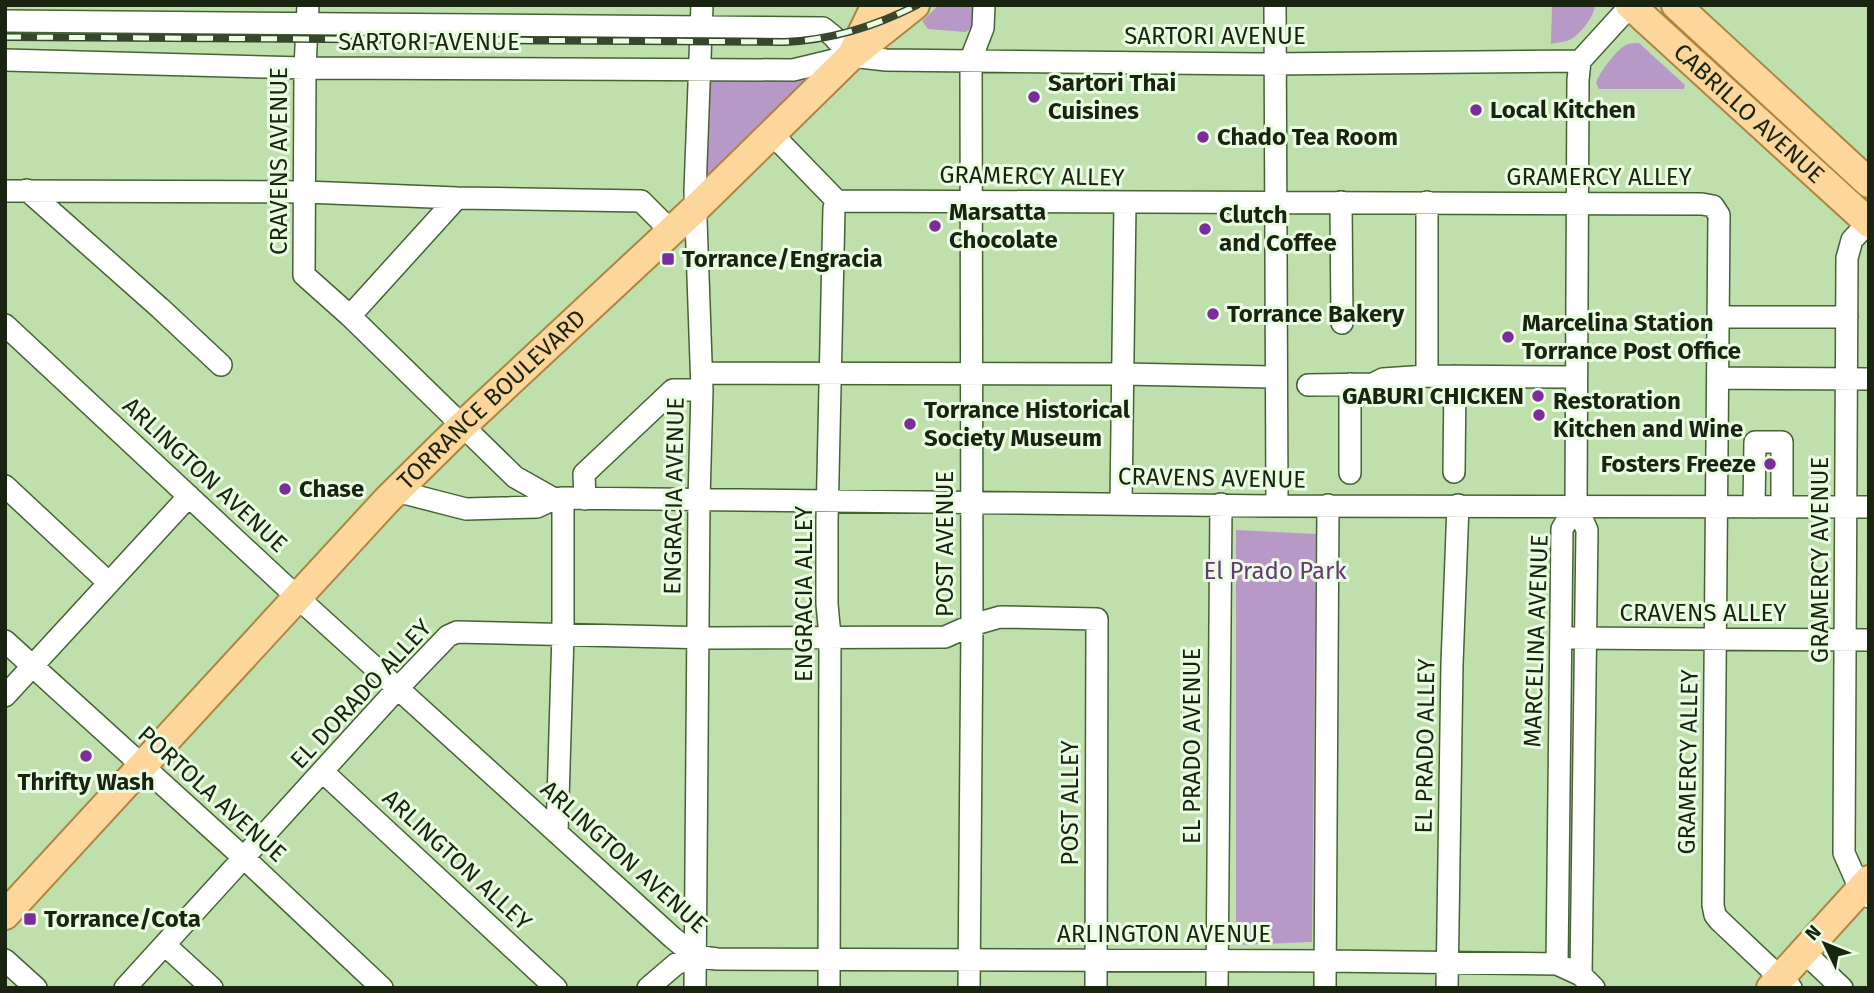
<svg xmlns="http://www.w3.org/2000/svg" width="1874" height="993" viewBox="0 0 1874 993" font-family="'Fira Sans',sans-serif">
<style>
.green{fill:#b898c7}
.lines{fill:none;stroke-linecap:round;stroke-linejoin:round}
.minor-casing{stroke:#456233;stroke-width:24}
.major-casing{stroke:#ac863f;stroke-width:32}
.minor{stroke:#fff;stroke-width:21}
.major{stroke:#fdd69b;stroke-width:28}
.rail-casing{stroke:#37472d;stroke-width:8}
.rail{stroke:#eafce1;stroke-width:5;stroke-dasharray:16;stroke-linecap:butt}
.poi-dot{fill:#7c2c9c;stroke:#eafce1;stroke-width:2.5}
.labels{text-anchor:middle;stroke-width:6;stroke-linejoin:round;paint-order:stroke}
.street-label{font-size:24px;fill:#182410;stroke:#eafce1}
.poi-label{font-size:24px;font-weight:bold;fill:#182410;stroke:#eafce1;text-anchor:start}
.park-label{font-size:24px;fill:#643678;stroke:#eafce1}
</style>
<rect width="100%" height="100%" fill="#bfe0ac"/>
<!-- green -->
<path class="green" d="M939,5H974V25L966,32L928,29L922,21Z
M1552,5H1595C1594,17 1583,30 1573,38C1568,42 1558,42 1551,44Z
M1639,43L1685,85L1684,89H1599L1596,83C1599,73 1618,47 1628,44C1631,43 1635,43 1639,43Z
M700,69L832,75L695,191Z
M1236,530L1316,534L1312,942L1236,945Z"/>
<g class="lines">
<!-- minor casing -->
<g class="minor-casing">
<path id="minor" d="M308,5L305,68L304,275L350,316L515,477L554,499
M1275,5L1277,506
M5,21L823,28L833,36L851,56
M5,60L305,68L793,70L851,56L886,60L1260,64L1580,61
M772,134L837,201
M27,190L160,308L221,365
M5,191L305,192L457,198L641,201L671,231
M837,201L1702,204L1713,206L1719,215L1713,905L1715,915L1719,920L1791,988
M1341,202L1342,323
M1427,202V376L1576,377
M1869,222L1852,240L1847,258L1844,853L1860,889L1869,897
M350,316L457,198
M1718,317H1847
M5,325L297,597L673,938L695,956L717,959L1326,961L1557,964L1581,975L1594,988
M702,373L1124,374L1276,377
M1718,378L1869,379
M1350,384V473
M1308,385L1373,384L1383,379L1427,376
M1454,472L1455,376
M5,486L109,583
M396,491L466,509L537,507L554,499L563,498L1277,506L1869,507
M585,499L584,474L673,390H702
M1121,503L1125,203
M1576,506L1587,530L1581,975
M1754,507L1755,442H1782V507
M1572,638L1869,640
M5,641L244,858L382,988
M5,696L189,496
M323,772L556,988
M557,833L563,634V498
M165,945L212,988
M1804,952L1842,988
M5,960L36,988
M1557,964L1562,529L1576,506L1578,80L1580,61L1631,5
M125,988L398,688L448,636L457,632L711,638L945,637L972,625L1000,617L1097,619L1096,988
M648,988L676,964L695,956
M695,988L699,500L702,390L695,191L702,5
M829,988L830,636L827,604V521L834,208L837,201
M969,988L972,625L971,59L983,28L984,5
M1217,988L1221,504
M1325,988L1328,505
M1447,988L1452,664L1458,505"/>
</g>
<!-- major casing -->
<g class="major-casing">
<g id="major">
<path id="s1" d="M1630,5L1869,223"/>
<path d="M1676,5L1869,183"/>
<path d="M854,50L872,13L880,5"/>
<path id="s2" d="M5,915L387,500L462,426L696,208L851,56L915,5"/>
<path d="M1771,988L1869,880"/>
</g>
</g>
<!-- minor -->
<use href="#minor" class="minor"/>
<!-- major -->
<use href="#major" class="major"/>
<!-- rail casing -->
<g class="rail-casing">
<path id="rail" d="M5,37L785,42C831,40 876,26 917,5"/>
</g>
<!-- rail -->
<use href="#rail" class="rail"/>
</g>
<!-- markers -->
<g class="poi-dot">
<circle cx="1034" cy="97" r="7"/>
<circle cx="1476" cy="110" r="7"/>
<circle cx="1203" cy="137" r="7"/>
<circle cx="935" cy="226" r="7"/>
<circle cx="1205" cy="229" r="7"/>
<rect x="661" y="252" width="14" height="14" rx="3.5"/>
<circle cx="1213" cy="314" r="7"/>
<circle cx="1508" cy="337" r="7"/>
<circle cx="1538" cy="396" r="7"/>
<circle cx="1539" cy="415" r="7"/>
<circle cx="910" cy="424" r="7"/>
<circle cx="1770" cy="464" r="7"/>
<circle cx="285" cy="489" r="7"/>
<circle cx="86" cy="756" r="7"/>
<rect x="23" y="912" width="14" height="14" rx="3.5"/>
</g>
<g class="labels">
<!-- street labels -->
<g class="street-label">
<text x="1215" y="44">SARTORI AVENUE</text>
<text x="429" y="50">SARTORI AVENUE</text>
<text dy="8" stroke="none"><textPath href="#s1" startOffset="161">CABRILLO AVENUE</textPath></text>
<text transform="translate(279 161) rotate(-90)" y="8">CRAVENS AVENUE</text>
<text transform="translate(1032 176) rotate(1)" y="8">GRAMERCY ALLEY</text>
<text x="1599" y="185">GRAMERCY ALLEY</text>
<text dy="8" stroke="none"><textPath href="#s2" startOffset="709">TORRANCE BOULEVARD</textPath></text>
<text transform="translate(205 475) rotate(43)" y="8">ARLINGTON AVENUE</text>
<text transform="translate(1212 478) rotate(1)" y="8">CRAVENS AVENUE</text>
<text transform="translate(674 496) rotate(-89)" y="8">ENGRACIA AVENUE</text>
<text transform="translate(945 544) rotate(-90)" y="8">POST AVENUE</text>
<text transform="translate(1820 560) rotate(-90)" y="8">GRAMERCY AVENUE</text>
<text transform="translate(804 594) rotate(-90)" y="8">ENGRACIA ALLEY</text>
<text x="1703" y="621">CRAVENS ALLEY</text>
<text transform="translate(1536 641) rotate(-88)" y="8">MARCELINA AVENUE</text>
<text transform="translate(361 694) rotate(-47)" y="8">EL DORADO ALLEY</text>
<text transform="translate(1192 746) rotate(-90)" y="8">EL PRADO AVENUE</text>
<text transform="translate(1425 746) rotate(-89)" y="8">EL PRADO ALLEY</text>
<text transform="translate(1688 762) rotate(-89)" y="8">GRAMERCY ALLEY</text>
<text transform="translate(212 794) rotate(42)" y="8">PORTOLA AVENUE</text>
<text transform="translate(1070 803) rotate(-90)" y="8">POST ALLEY</text>
<text transform="translate(624 857) rotate(42)" y="8">ARLINGTON AVENUE</text>
<text transform="translate(457 860) rotate(43)" y="8">ARLINGTON ALLEY</text>
<text x="1164" y="942">ARLINGTON AVENUE</text>
</g>
<!-- poi labels -->
<g class="poi-label">
<text x="1048" y="91">Sartori Thai<tspan x="1048" dy="28">Cuisines</tspan></text>
<text x="1490" y="118">Local Kitchen</text>
<text x="1217" y="145">Chado Tea Room</text>
<text x="949" y="220">Marsatta<tspan x="949" dy="28">Chocolate</tspan></text>
<text x="1219" y="223">Clutch<tspan x="1219" dy="28">and Coffee</tspan></text>
<text x="682" y="267">Torrance/Engracia</text>
<text x="1227" y="322">Torrance Bakery</text>
<text x="1522" y="331">Marcelina Station<tspan x="1522" dy="28">Torrance Post Office</tspan></text>
<text x="1524" y="404" text-anchor="end">GABURI CHICKEN</text>
<text x="1553" y="409">Restoration<tspan x="1553" dy="28">Kitchen and Wine</tspan></text>
<text x="924" y="418">Torrance Historical<tspan x="924" dy="28">Society Museum</tspan></text>
<text x="1756" y="472" text-anchor="end">Fosters Freeze</text>
<text x="299" y="497">Chase</text>
<text x="86" y="790" text-anchor="middle">Thrifty Wash</text>
<text x="44" y="927">Torrance/Cota</text>
</g>
<!-- park labels -->
<g class="park-label">
<text x="1275" y="579">El Prado Park</text>
</g>
</g>
<!-- border -->
<rect width="1874" height="993" fill="none" stroke="#182410" stroke-width="14"/>
<!-- north arrow -->
<g transform="translate(1825 944) rotate(313)" stroke="#eafce1" stroke-width="5" paint-order="stroke">
<path d="M0-5L12 26L0 18L-12 26Z" fill="#182410"/>
<text y="-10" font-size="19" font-weight="bold" text-anchor="middle" fill="#182410">N</text>
</g>
</svg>
